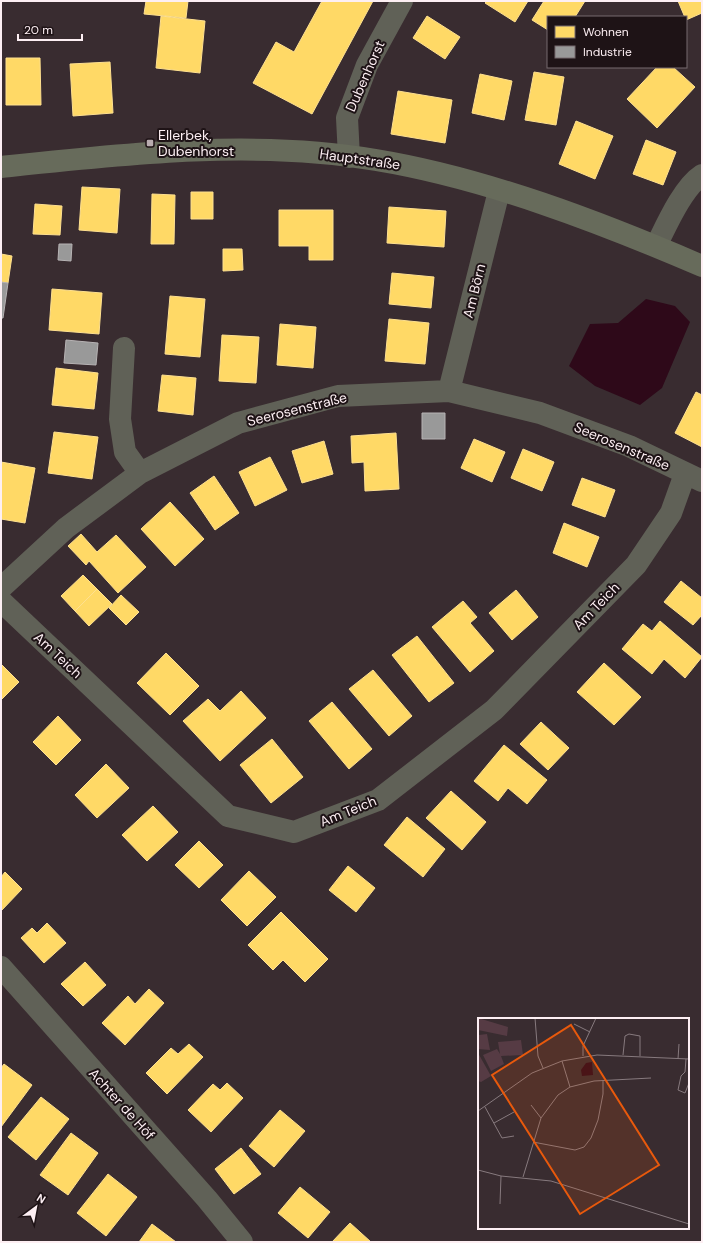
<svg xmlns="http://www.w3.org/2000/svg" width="703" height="1243" viewBox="0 0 703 1243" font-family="'DM Sans',sans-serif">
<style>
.water{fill:#2e0919}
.homes{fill:#ffd966;stroke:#fee090}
.industry{fill:#999;stroke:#b7b3b4}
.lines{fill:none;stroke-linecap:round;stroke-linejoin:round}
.minor{stroke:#606157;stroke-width:22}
.major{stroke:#676b5b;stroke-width:22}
.poi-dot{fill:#b8abaf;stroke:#1e1316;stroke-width:1.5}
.labels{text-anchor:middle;stroke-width:4;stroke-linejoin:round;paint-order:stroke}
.street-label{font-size:14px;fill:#fdeff3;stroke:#1e1316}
.poi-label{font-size:14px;fill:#fdeff3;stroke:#1e1316;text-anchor:start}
.inset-road{fill:none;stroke:#877a7e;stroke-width:1}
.view{fill:#e8590c;fill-opacity:0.15;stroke:#e8590c;stroke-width:2}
.inset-edge{fill:none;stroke:#fdeff3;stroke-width:2}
</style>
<rect width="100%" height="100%" fill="#392c30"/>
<!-- water -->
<path class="water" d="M646,299L675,306L690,322L662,388L640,405L595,386L569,366L590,324L618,323Z"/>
<!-- homes -->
<path class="homes" d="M146,1H188L186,18L144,14Z
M322,1H373L312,114L253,83L276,42L294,52Z
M487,1H528L515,22L485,3Z
M544,1H585L575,17H548V30L532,20Z
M678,1H702V13L686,20Z
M161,16L205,21L200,73L156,68Z
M427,16L460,37L445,59L413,38Z
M6,58H40L41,105H6Z
M110,62L113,113L73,116L70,64Z
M657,67H673L695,87L657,128L627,99Z
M534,72L564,77L556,125L525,120Z
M480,74L512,81L504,120L472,113Z
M398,91L452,100L445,143L391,134Z
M576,121L613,136L595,179L559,164Z
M646,140L676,152L663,185L633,174Z
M82,187L120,189L117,233L79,230Z
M191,192H213V219H191Z
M152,194L175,195L174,244H151Z
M35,204L62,206L60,235L33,234Z
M389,207L446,211L444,247L387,243Z
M279,210H333V260H309V246H279Z
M223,249H242L243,270L223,271Z
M1,254L12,256L8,283L1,282Z
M392,273L434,277L431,308L389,304Z
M52,289L102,293L99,334L49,330Z
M170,296L205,299L200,357L165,354Z
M389,319L429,323L425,364L385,361Z
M280,324L316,327L313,368L277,365Z
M222,335L259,337L256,383L219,381Z
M56,368L98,373L94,409L52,405Z
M162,375L196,378L193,415L158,411Z
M696,392L702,395V447L675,433Z
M54,432L98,437L92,479L48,473Z
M396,433L399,489L365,491L364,462L352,463L351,436Z
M474,439L505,452L492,482L461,468Z
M324,441L333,474L302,483L292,451Z
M523,449L554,462L542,491L511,478Z
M270,457L287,490L255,506L239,472Z
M1,462L35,468L25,523L1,519Z
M214,476L239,513L215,530L190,493Z
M582,478L615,490L605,517L572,505Z
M170,502L204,539L175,566L141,529Z
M564,523L599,537L587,567L553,553Z
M81,534L97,552L116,535L146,567L118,593L89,561L86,565L68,546Z
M83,575L97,589L75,611L61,596Z
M681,581L702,598V615L693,625L664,602Z
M97,589L112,604L89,626L75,611Z
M516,590L538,617L512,640L489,613Z
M121,595L139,612L126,625L109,608Z
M463,601L477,617L470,623L494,651L470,672L432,627Z
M660,621L702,657L685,678L664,659L652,674L622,649L643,624L652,631Z
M417,636L454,683L429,702L392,655Z
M166,653L199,686L170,715L137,683Z
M604,663L641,697L614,725L577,692Z
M1,664L19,682L1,700Z
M373,670L412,716L389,736L349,689Z
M241,691L266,718L220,761L183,721L208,699L220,711Z
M332,702L372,749L349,769L309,721Z
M58,716L81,740L56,765L33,742Z
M541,722L569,748L548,770L520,744Z
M272,739L303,777L271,803L240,765Z
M504,745L547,780L527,804L508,788L498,801L474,781Z
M106,764L129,788L97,818L75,795Z
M451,791L486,822L462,850L426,818Z
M153,806L178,832L147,861L122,835Z
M407,817L445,849L423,877L384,845Z
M199,841L223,865L199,888L175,865Z
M348,866L375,888L356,912L329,890Z
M249,871L276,897L247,926L221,900Z
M5,872L22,889L1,911V877Z
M281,912L328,959L305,982L283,960L273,970L248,945Z
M47,923L66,943L44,963L21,938L32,928L37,933Z
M85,962L106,985L83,1006L61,984Z
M149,989L164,1003L125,1045L102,1023L128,996L135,1004Z
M189,1044L203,1057L167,1094L146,1073L171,1048L178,1054Z
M4,1064L32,1085L1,1127V1068Z
M227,1083L243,1098L211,1132L188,1110L213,1084L220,1090Z
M41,1097L69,1119L36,1160L8,1137Z
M280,1110L305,1131L274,1167L249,1146Z
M71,1133L98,1153L68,1195L40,1175Z
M241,1148L261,1174L234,1194L215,1169Z
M108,1174L137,1197L106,1236L77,1213Z
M300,1187L330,1212L308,1238L278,1213Z
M350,1223L371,1242H332Z
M152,1224L176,1242H139Z"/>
<!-- industry -->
<path class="industry" d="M59,244H72L71,261L58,260Z
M1,282L8,283L3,318H1Z
M66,340L98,343L96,365L64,363Z
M422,413H445V439H422Z"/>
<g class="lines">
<!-- minor -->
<path class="minor" d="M349,157L347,118L367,65L402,1
M656,246C666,226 683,187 702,175
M124,348L120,419L125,452L140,473
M449,391L499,191
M1,588L66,528L140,473L238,423L338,396L449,391L540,413L629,446L702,481
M1,601L228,816L294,832L378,800L494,710L636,565L671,513L685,474
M1,967L207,1199L242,1242"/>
<!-- major -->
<path class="major" d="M1,167C123,154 255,139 376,160C485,178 600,222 702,266"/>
</g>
<!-- markers -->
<rect class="poi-dot" x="146" y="139" width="8" height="8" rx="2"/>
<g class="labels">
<!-- street labels -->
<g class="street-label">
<text transform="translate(365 76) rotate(-66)" y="5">Dubenhorst</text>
<text transform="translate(360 159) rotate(8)" y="5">Hauptstraße</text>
<text transform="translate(474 291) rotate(-76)" y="5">Am Börn</text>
<text transform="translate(297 409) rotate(-14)" y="5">Seerosenstraße</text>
<text transform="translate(622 446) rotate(23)" y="5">Seerosenstraße</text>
<text transform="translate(596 606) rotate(-46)" y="5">Am Teich</text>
<text transform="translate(58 655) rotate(43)" y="5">Am Teich</text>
<text transform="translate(348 811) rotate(-22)" y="5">Am Teich</text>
<text transform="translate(122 1104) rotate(48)" y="5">Achter de Höf</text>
</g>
<!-- poi labels -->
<g class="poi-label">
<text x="158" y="140">Ellerbek,<tspan x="158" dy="16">Dubenhorst</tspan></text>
</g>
</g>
<!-- overview -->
<g transform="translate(478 1018)">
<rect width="211" height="211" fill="#392c30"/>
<path d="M0,0L30,9L29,18L0,12ZM0,15L1,17L9,16L12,32L0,31ZM43,22L45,37L23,38L26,46L13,53L5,37L19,31L22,36L20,24ZM0,35L13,58L3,64L0,63Z" fill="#563b44"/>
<path d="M114,44L115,57L104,58L103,52L108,45Z" fill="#2e0919"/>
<path class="inset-road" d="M57,0L60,38L65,50M96,6L112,14M145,37L147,18L151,16L162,18V38M105,38V28L118,0M200,41L201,26M208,41L207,54L203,58L200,72L207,75L211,65M84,43L92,69M53,87L63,100M7,89L24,120L36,118M0,93L54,55L84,43L119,37L211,41M16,105L36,94M55,124L97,132L106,129L113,120L120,102L125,76V62M0,152L23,158L73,163L211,206M45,159L63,100L80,77L92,69L116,63L173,60M22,186L23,158"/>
<path class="view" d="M93,7L181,147L102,196L14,57Z"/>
<rect width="211" height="211" class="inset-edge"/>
</g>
<!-- border -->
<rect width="703" height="1243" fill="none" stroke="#fdeff3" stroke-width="4"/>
<!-- legend -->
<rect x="547" y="16" width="140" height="52" fill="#1e1316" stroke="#776b6e"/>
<rect x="555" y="26" width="20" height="12" fill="#ffd966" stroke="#776b6e"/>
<text x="583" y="36" font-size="12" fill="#fdeff3">Wohnen</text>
<rect x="555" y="46" width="20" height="12" fill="#999999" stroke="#776b6e"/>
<text x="583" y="56" font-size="12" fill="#fdeff3">Industrie</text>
<!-- north arrow -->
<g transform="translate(36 1207) rotate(32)" stroke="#1e1316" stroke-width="3" paint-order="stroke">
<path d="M0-3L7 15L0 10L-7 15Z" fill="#fdeff3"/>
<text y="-6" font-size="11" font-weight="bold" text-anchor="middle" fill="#fdeff3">N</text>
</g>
<!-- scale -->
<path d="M18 34v6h64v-6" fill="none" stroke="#fdeff3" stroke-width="2"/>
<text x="24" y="34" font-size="12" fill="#fdeff3" stroke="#1e1316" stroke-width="3" paint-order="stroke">20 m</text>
</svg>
